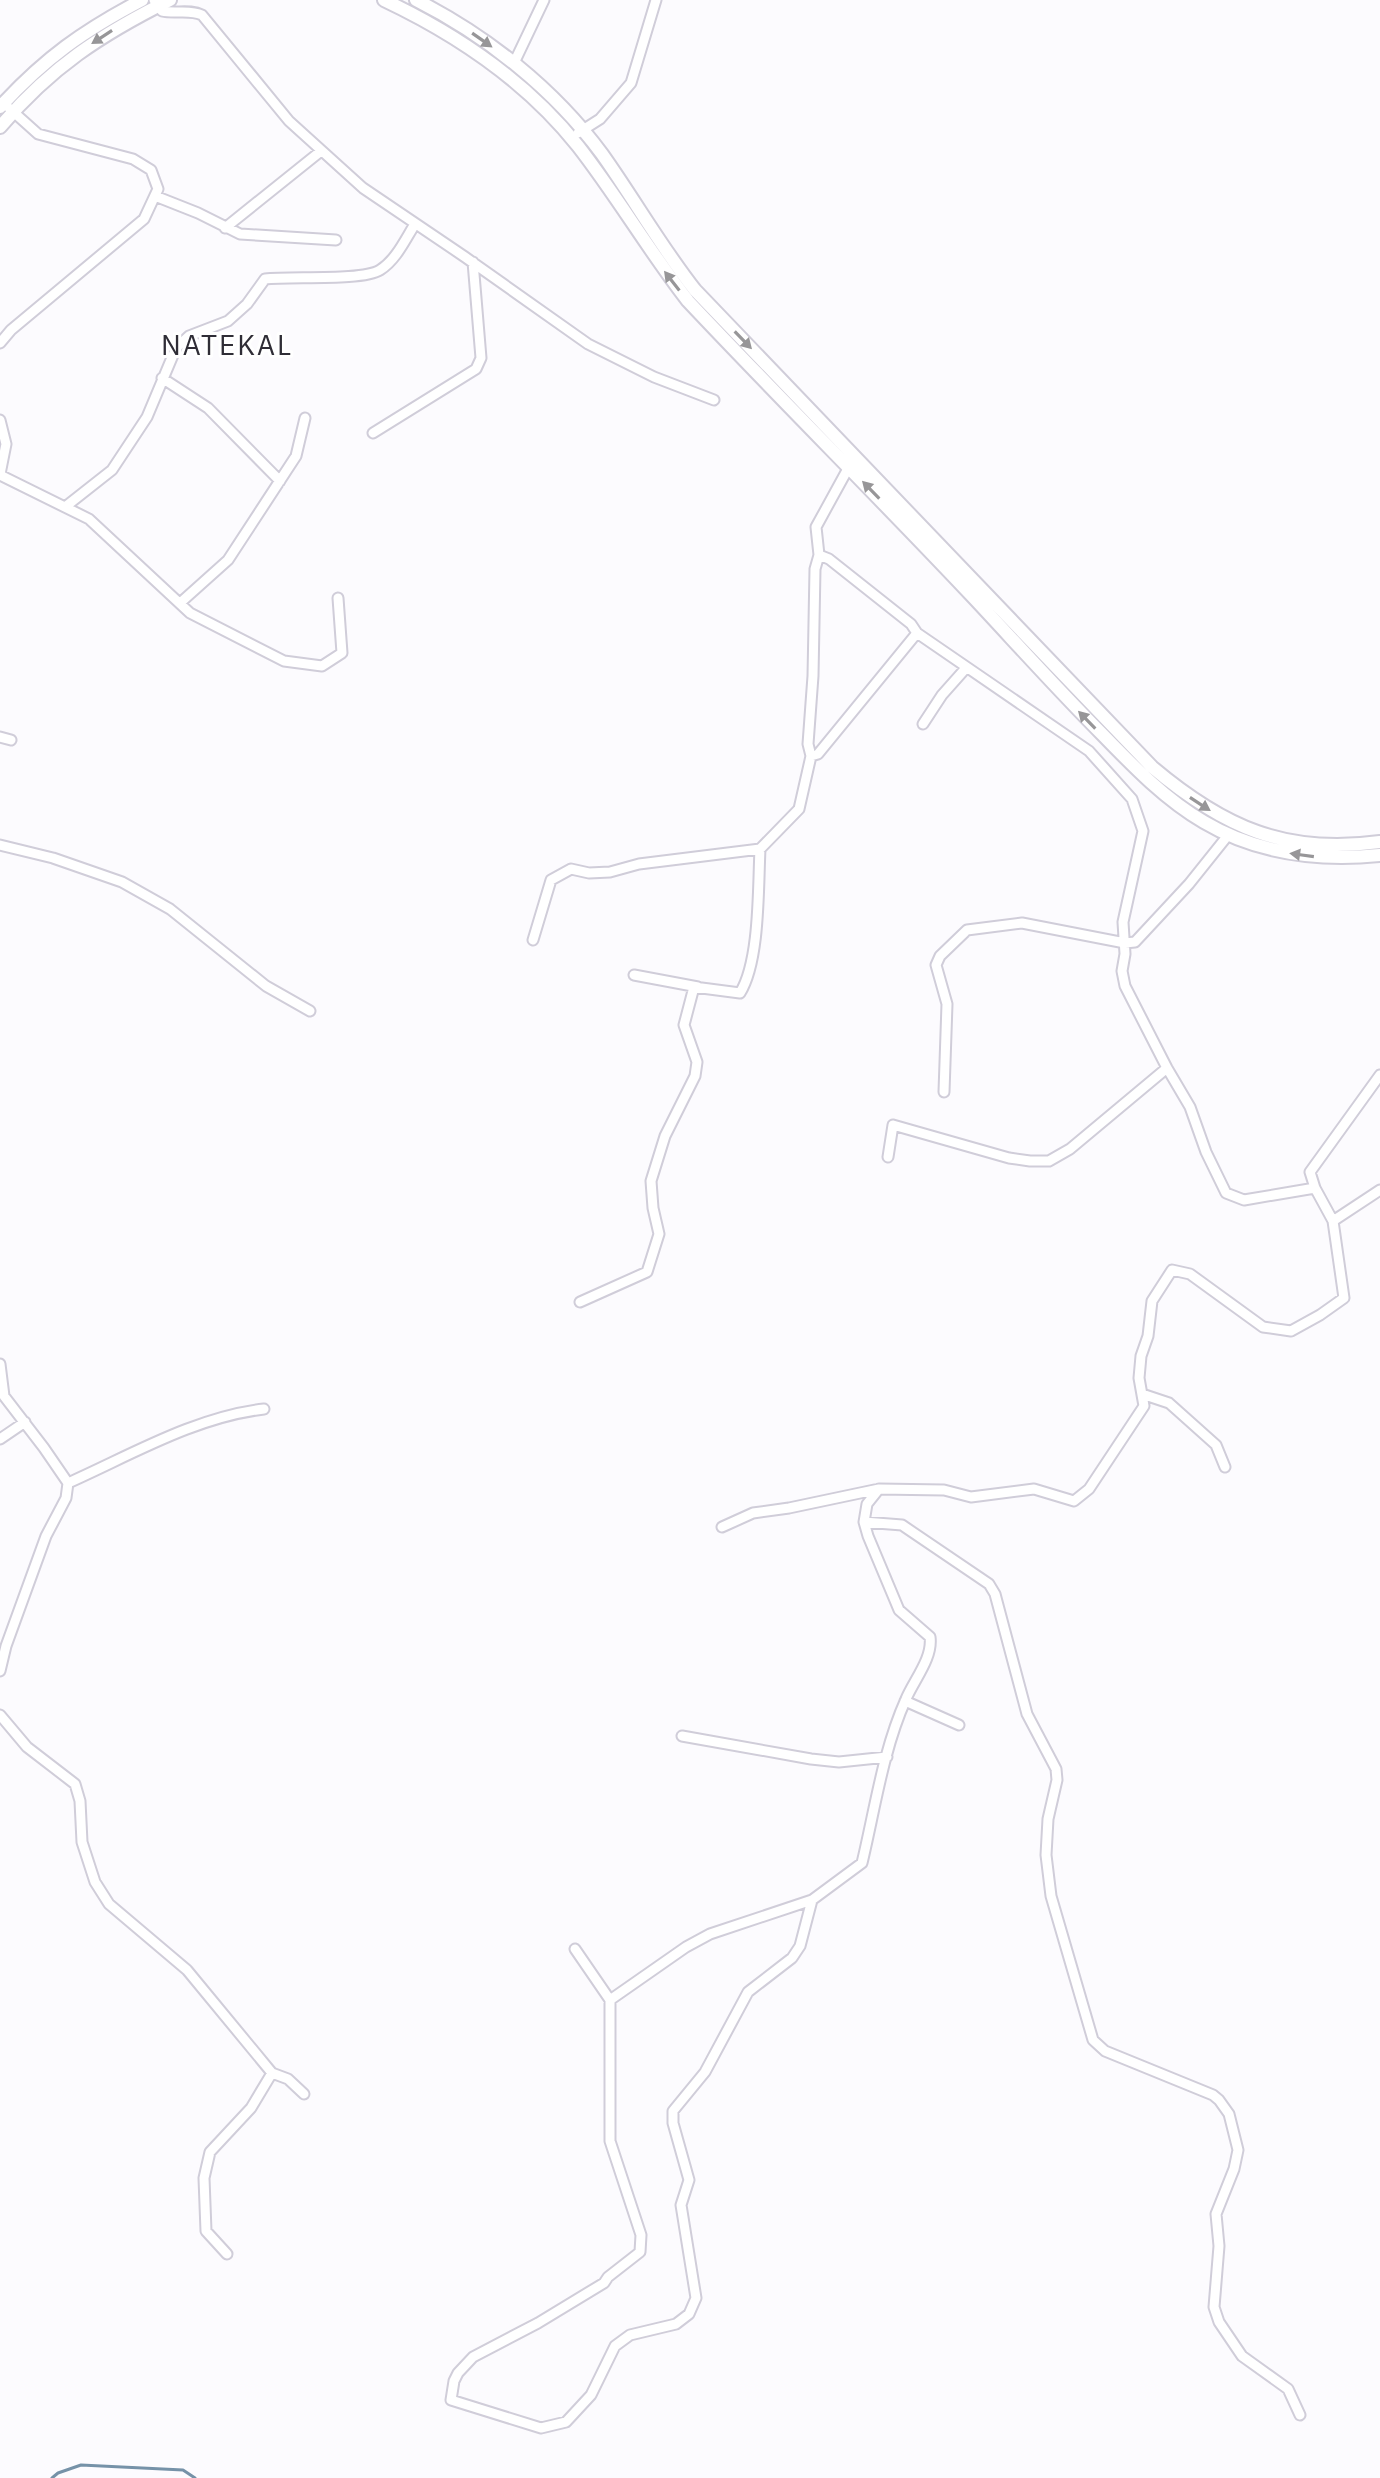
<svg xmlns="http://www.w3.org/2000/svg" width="1380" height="2478" viewBox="0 0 1380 2478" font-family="'IBM Plex Sans',sans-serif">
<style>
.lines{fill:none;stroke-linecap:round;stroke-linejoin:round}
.stream{stroke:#7692a8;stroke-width:3}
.minor-casing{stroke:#d0cdd9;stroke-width:13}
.secondary-casing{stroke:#d0cdd9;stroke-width:16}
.minor{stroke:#fff;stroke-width:9}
.secondary{stroke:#fff;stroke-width:12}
.oneway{fill:#979698}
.labels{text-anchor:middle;stroke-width:6;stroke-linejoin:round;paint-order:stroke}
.quarter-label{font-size:28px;letter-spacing:2px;fill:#2f2d36;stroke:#fff}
</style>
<rect width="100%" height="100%" fill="#fcfbfe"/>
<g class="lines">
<!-- stream -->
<path class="stream" d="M52,2478L58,2473L81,2465L183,2470L195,2478"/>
<!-- minor casing -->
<g class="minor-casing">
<path id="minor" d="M154,0L162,11C175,14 190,9 202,15L289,121L363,188L465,257L588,344L654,377L714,400
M514,63L544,0
M578,133L600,119L631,83L656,0
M155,196L198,213L240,234L336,240
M225,228L321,151
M0,343L11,330L144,219L158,189L151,170L133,159L38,134L9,108
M162,378L208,408L280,481
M0,420L6,444L0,474
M373,433L476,369L481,358L473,262
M0,475L89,519L190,613L284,661L322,666L342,653L338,598
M65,507L112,470L147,417L176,348L189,336L228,321L247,304L265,279C291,276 363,281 380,270C396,260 405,240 415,224
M819,555L829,559L911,624L917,633L1089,751L1132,799L1143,831L1123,922L1125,954L1122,971L1125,986L1167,1068L1190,1107L1206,1152L1226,1193L1244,1200L1315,1188
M180,603L228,560L296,456L305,418
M923,724L942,695L966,668
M0,737L11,740
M811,756L818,754L917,633
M0,845L53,858L122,882L170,909L266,986L310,1011
M533,940L551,880L571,869L589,873L610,872L639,864L760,849L799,809L811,756L808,744L813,676L815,569L819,555L816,527L850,465
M634,975L698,987
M944,1092L947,1004L936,965L940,956L967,930L1022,923L1125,943L1135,942L1189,884L1229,834
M888,1157L893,1125L1009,1158L1030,1161H1049L1070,1149L1167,1068
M1333,1221L1380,1190
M580,1302L647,1272L659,1234L653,1208L651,1181L665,1136L695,1076L697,1062L684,1025L694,987L740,993C760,961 758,888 760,849
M0,1364L4,1396L44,1448L68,1483L66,1498L46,1536L6,1646L0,1671
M1142,1394L1169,1403L1178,1411L1216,1445L1225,1467
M0,1439L25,1422
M68,1483C131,1455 195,1417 264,1409
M864,1522L902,1525L989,1584L995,1594L1027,1714L1056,1769L1057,1780L1048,1819L1046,1855L1051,1896L1093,2040L1105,2051L1213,2095L1219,2100L1229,2114L1238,2150L1234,2169L1216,2214L1219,2246L1214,2307L1219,2322L1242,2356L1288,2389L1300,2415
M722,1527L753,1513L789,1508L879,1489
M905,1701L959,1725
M0,1715L27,1747L75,1784L80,1801L82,1842L95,1882L109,1904L187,1970L272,2073L288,2079L304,2094
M682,1736L811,1759L839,1762L887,1757
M575,1949L610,2000V2141L641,2235L640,2252L608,2277L604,2283L538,2323L473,2357L458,2373L454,2381L451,2400L541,2428L566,2422L591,2395L615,2346L630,2335L676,2324L689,2314L696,2298L681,2205L689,2180L673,2123V2111L705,2072L748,1992L792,1958L800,1946L812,1900L862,1863C875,1809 883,1750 906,1699C914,1680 933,1658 930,1637L899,1610L868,1536L864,1522L867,1504L879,1489L944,1490L971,1497L1034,1489L1074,1501L1089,1489L1144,1406L1139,1378L1141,1356L1148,1336L1152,1301L1172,1270L1190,1274L1263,1327L1291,1331L1320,1315L1344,1298L1333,1221L1315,1188L1310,1172L1380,1075
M610,2000L686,1947L710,1934L812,1900
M227,2254L206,2231L204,2178L210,2152L251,2108L272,2073"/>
</g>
<!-- secondary casing -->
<g class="secondary-casing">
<path id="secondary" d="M384,0C458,35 527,82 578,146C617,196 649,251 688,301C782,401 880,498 974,598C1017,644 1059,691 1103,735C1134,767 1166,800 1204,822C1258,854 1319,861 1380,855
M416,0C487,36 554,89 602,154C634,199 661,247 695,290L1152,767C1223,827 1285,855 1380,842
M0,107C45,58 83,31 142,0
M0,127C51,67 100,35 170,0"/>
</g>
<!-- minor -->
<use href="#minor" class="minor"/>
<!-- secondary -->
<use href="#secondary" class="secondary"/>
</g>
<!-- one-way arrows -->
<defs><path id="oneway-solid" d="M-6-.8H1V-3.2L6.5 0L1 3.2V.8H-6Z" transform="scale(2)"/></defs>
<g class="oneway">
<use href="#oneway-solid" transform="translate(102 37) rotate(147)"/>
<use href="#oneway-solid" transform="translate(482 40) rotate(35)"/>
<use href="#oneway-solid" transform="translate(672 281) rotate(-128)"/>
<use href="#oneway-solid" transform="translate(743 340) rotate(46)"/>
<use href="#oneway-solid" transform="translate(871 490) rotate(-134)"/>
<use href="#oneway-solid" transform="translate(1087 720) rotate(-134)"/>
<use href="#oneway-solid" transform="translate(1200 804) rotate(33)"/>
<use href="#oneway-solid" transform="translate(1302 855) rotate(-172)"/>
</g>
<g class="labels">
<!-- quarter labels -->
<g class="quarter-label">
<text x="227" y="355">NATEKAL</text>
</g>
</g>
</svg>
